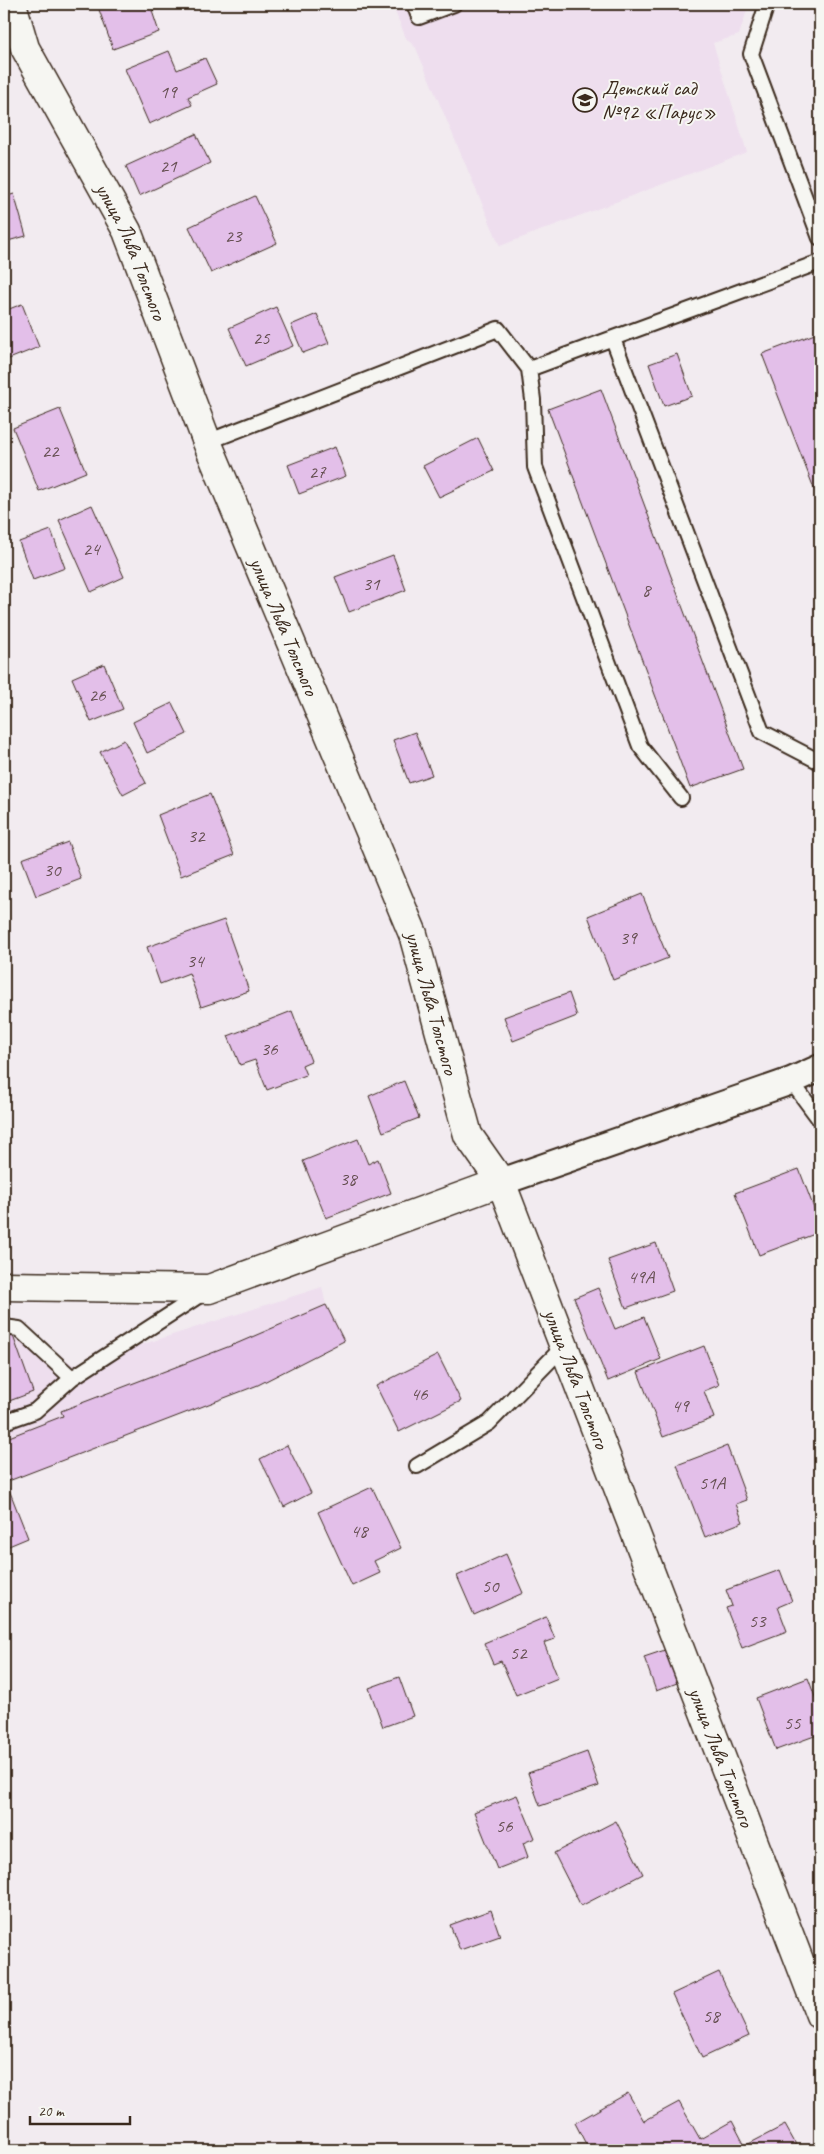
<svg xmlns="http://www.w3.org/2000/svg" width="824" height="2154" viewBox="0 0 824 2154" font-family="Caveat,sans-serif">
<style>
.built{fill:#eedeee}
.building{fill:#e3bfe9;stroke:#3b2a1e}
.lines{fill:none;stroke-linecap:round;stroke-linejoin:round}
.lane-casing{stroke:#3b2a1e;stroke-width:18}
.street-casing{stroke:#3b2a1e;stroke-width:30}
.secondary-casing{stroke:#3b2a1e;stroke-width:31}
.lane{stroke:#f6f6f2;stroke-width:14}
.street{stroke:#f6f6f2;stroke-width:26}
.secondary{stroke:#f6f6f2;stroke-width:28}
.labels{text-anchor:middle;stroke-width:4;stroke-linejoin:round;paint-order:stroke}
.number-label{font-size:19px;fill:#654f51}
.poi-label{font-size:21px;fill:#3b2a1e;stroke:#f6f6f2;text-anchor:start}
.street-label{font-size:21px;fill:#3b2a1e;stroke:#f6f6f2}
</style>
<rect width="100%" height="100%" fill="#f2ebf0"/>
<filter id="ink" filterUnits="userSpaceOnUse"><feTurbulence type="fractalNoise" baseFrequency=".02" numOctaves="2"/><feDisplacementMap in="SourceGraphic" scale="10" xChannelSelector="R" yChannelSelector="G"/><feConvolveMatrix kernelMatrix="1 2 1 2 8 2 1 2 1" color-interpolation-filters="sRGB"/></filter>
<g filter="url(#ink)">
<!-- built -->
<path class="built" d="M392,4H749L739,35L713,43L747,152L500,246L416,48L406,38Z
M322,1287L326,1305L344,1341L258,1385L6,1482L28,1538L4,1548V1317L75,1366Z"/>
<!-- building -->
<path class="building" d="M97,4H166V5L152,11L159,32L113,49Z
M169,51L177,70L205,58L217,84L188,97L192,105L149,124L125,69Z
M196,134L210,163L139,196L126,166Z
M14,194L26,236L4,242V197Z
M255,196L277,243L211,273L189,227Z
M22,304L39,347L4,361V311Z
M276,307L293,346L246,366L229,328Z
M317,314L329,343L303,353L291,325Z
M820,332V504L762,354Z
M677,354L692,396L664,406L649,364Z
M601,389L743,769L690,788L548,409Z
M60,409L86,472L39,491L13,428Z
M478,438L494,471L439,497L423,466Z
M335,447L346,476L299,494L288,465Z
M92,505L124,577L91,592L59,520Z
M51,530L65,568L33,580L19,542Z
M393,555L406,590L349,612L335,577Z
M104,664L123,709L91,722L72,678Z
M172,703L187,734L147,753L133,722Z
M415,732L432,775L409,783L393,740Z
M124,740L146,783L123,795L100,752Z
M210,794L234,855L181,876L158,815Z
M68,842L81,879L36,896L22,859Z
M642,894L668,958L613,980L588,916Z
M224,920L249,991L201,1007L189,973L160,984L147,947Z
M569,993L577,1016L513,1041L504,1017Z
M292,1011L311,1061L302,1065L306,1075L267,1090L255,1060L240,1065L228,1036Z
M404,1081L419,1118L383,1132L369,1096Z
M358,1139L368,1164L378,1159L391,1193L326,1218L303,1161Z
M799,1169L820,1224V1232L759,1255L735,1193Z
M656,1243L673,1291L626,1308L608,1260Z
M598,1288L615,1329L644,1317L661,1359L608,1381L574,1298Z
M326,1305L344,1341L258,1385L6,1482L28,1538L4,1548V1439L63,1416L61,1411L238,1343Z
M12,1333L33,1392L4,1403V1335Z
M704,1346L719,1385L704,1391L714,1418L663,1437L638,1372Z
M438,1355L461,1401L399,1432L376,1386Z
M287,1445L311,1493L284,1507L260,1459Z
M727,1446L747,1500L736,1504L743,1522L705,1537L677,1465Z
M372,1487L401,1548L374,1561L380,1573L352,1586L318,1512Z
M506,1554L523,1593L474,1615L457,1576Z
M780,1570L792,1601L778,1607L787,1631L742,1648L726,1608L732,1606L726,1590Z
M546,1617L555,1639L544,1643L558,1678L516,1695L501,1661L493,1664L484,1643Z
M665,1650L677,1683L656,1691L644,1657Z
M399,1677L413,1716L383,1727L369,1688Z
M808,1678L820,1710V1734L776,1750L756,1698Z
M587,1752L599,1786L540,1806L528,1773Z
M517,1795L535,1838L523,1843L528,1857L497,1869L474,1812Z
M616,1821L643,1874L581,1906L554,1853Z
M491,1910L500,1936L460,1950L450,1925Z
M719,1972L749,2036L702,2058L672,1994Z
M628,2093L644,2121L679,2102L700,2139L732,2121L744,2144L733,2150H599L596,2144L588,2148L575,2123Z
M785,2125L799,2150H737Z"/>
<g class="lines">
<!-- lane casing -->
<g class="lane-casing">
<path id="lane" d="M414,4L419,17L454,4
M767,4L751,54L820,238
M613,339L762,732L820,762
M529,369L820,262
M207,442L498,329L529,369L533,400L535,467L640,746L681,798
M791,1081L820,1120
M4,1327L19,1329L72,1378
M4,1422L35,1411L72,1378L203,1293
M417,1466L489,1423L564,1346"/>
</g>
<!-- street casing -->
<g class="street-casing">
<path id="street" d="M501,1182L791,1081L820,1068"/>
</g>
<!-- secondary casing -->
<g class="secondary-casing">
<g id="secondary">
<path id="s1" d="M12,4L25,48L127,231L207,442L413,934L468,1135L501,1182L820,2015"/>
<path d="M4,1286L209,1289L501,1182"/>
</g>
</g>
<!-- lane -->
<use href="#lane" class="lane"/>
<!-- street -->
<use href="#street" class="street"/>
<!-- secondary -->
<use href="#secondary" class="secondary"/>
</g>
</g>
<!-- icons -->
<defs>
<g id="school-ring" transform="scale(1.25)"><circle r="9.5" fill="#f6f6f2" stroke="#3b2a1e" stroke-width="1.5"/><path d="M0-5L7-2L0 1L-7-2ZM-4 1L0 2.5L4 1V4Q0 6-4 4Z" fill="#3b2a1e"/></g>
</defs>
<g fill-rule="evenodd">
<use href="#school-ring" x="585" y="100"/>
</g>
<g class="labels">
<!-- number labels -->
<g class="number-label">
<text x="168" y="98">19</text>
<text x="168" y="172">21</text>
<text x="233" y="242">23</text>
<text x="261" y="344">25</text>
<text x="50" y="457">22</text>
<text x="317" y="478">27</text>
<text x="91" y="555">24</text>
<text x="371" y="590">31</text>
<text x="646" y="596">8</text>
<text x="97" y="701">26</text>
<text x="196" y="842">32</text>
<text x="52" y="876">30</text>
<text x="628" y="944">39</text>
<text x="195" y="967">34</text>
<text x="269" y="1055">36</text>
<text x="348" y="1185">38</text>
<text x="641" y="1283">49А</text>
<text x="419" y="1400">46</text>
<text x="680" y="1412">49</text>
<text x="712" y="1489">51А</text>
<text x="359" y="1537">48</text>
<text x="490" y="1592">50</text>
<text x="757" y="1627">53</text>
<text x="518" y="1659">52</text>
<text x="792" y="1729">55</text>
<text x="504" y="1832">56</text>
<text x="711" y="2022">58</text>
</g>
<!-- poi labels -->
<g class="poi-label">
<text x="602" y="95">Детский сад<tspan x="602" dy="24">№92 «Парус»</tspan></text>
</g>
<!-- street labels -->
<g class="street-label">
<text dy="7" stroke="none"><textPath href="#s1" startOffset="276">улица Льва Толстого</textPath></text>
<text dy="7" stroke="none"><textPath href="#s1" startOffset="681">улица Льва Толстого</textPath></text>
<text dy="7" stroke="none"><textPath href="#s1" startOffset="1086">улица Льва Толстого</textPath></text>
<text dy="7" stroke="none"><textPath href="#s1" startOffset="1491">улица Льва Толстого</textPath></text>
<text dy="7" stroke="none"><textPath href="#s1" startOffset="1896">улица Льва Толстого</textPath></text>
</g>
</g>
<!-- margin -->
<rect width="824" height="2154" fill="none" stroke="#f6f6f2" stroke-width="20"/>
<rect x="10" y="10" width="804" height="2134" fill="none" stroke="#3b2a1e" stroke-width="2" filter="url(#ink)"/>
<!-- scale -->
<path d="M30 2116v8h100v-8" fill="none" stroke="#3b2a1e" stroke-width="2.5"/>
<text x="38" y="2116" font-size="15" fill="#3b2a1e" stroke="#f6f6f2" stroke-width="4" paint-order="stroke">20 m</text>
</svg>
